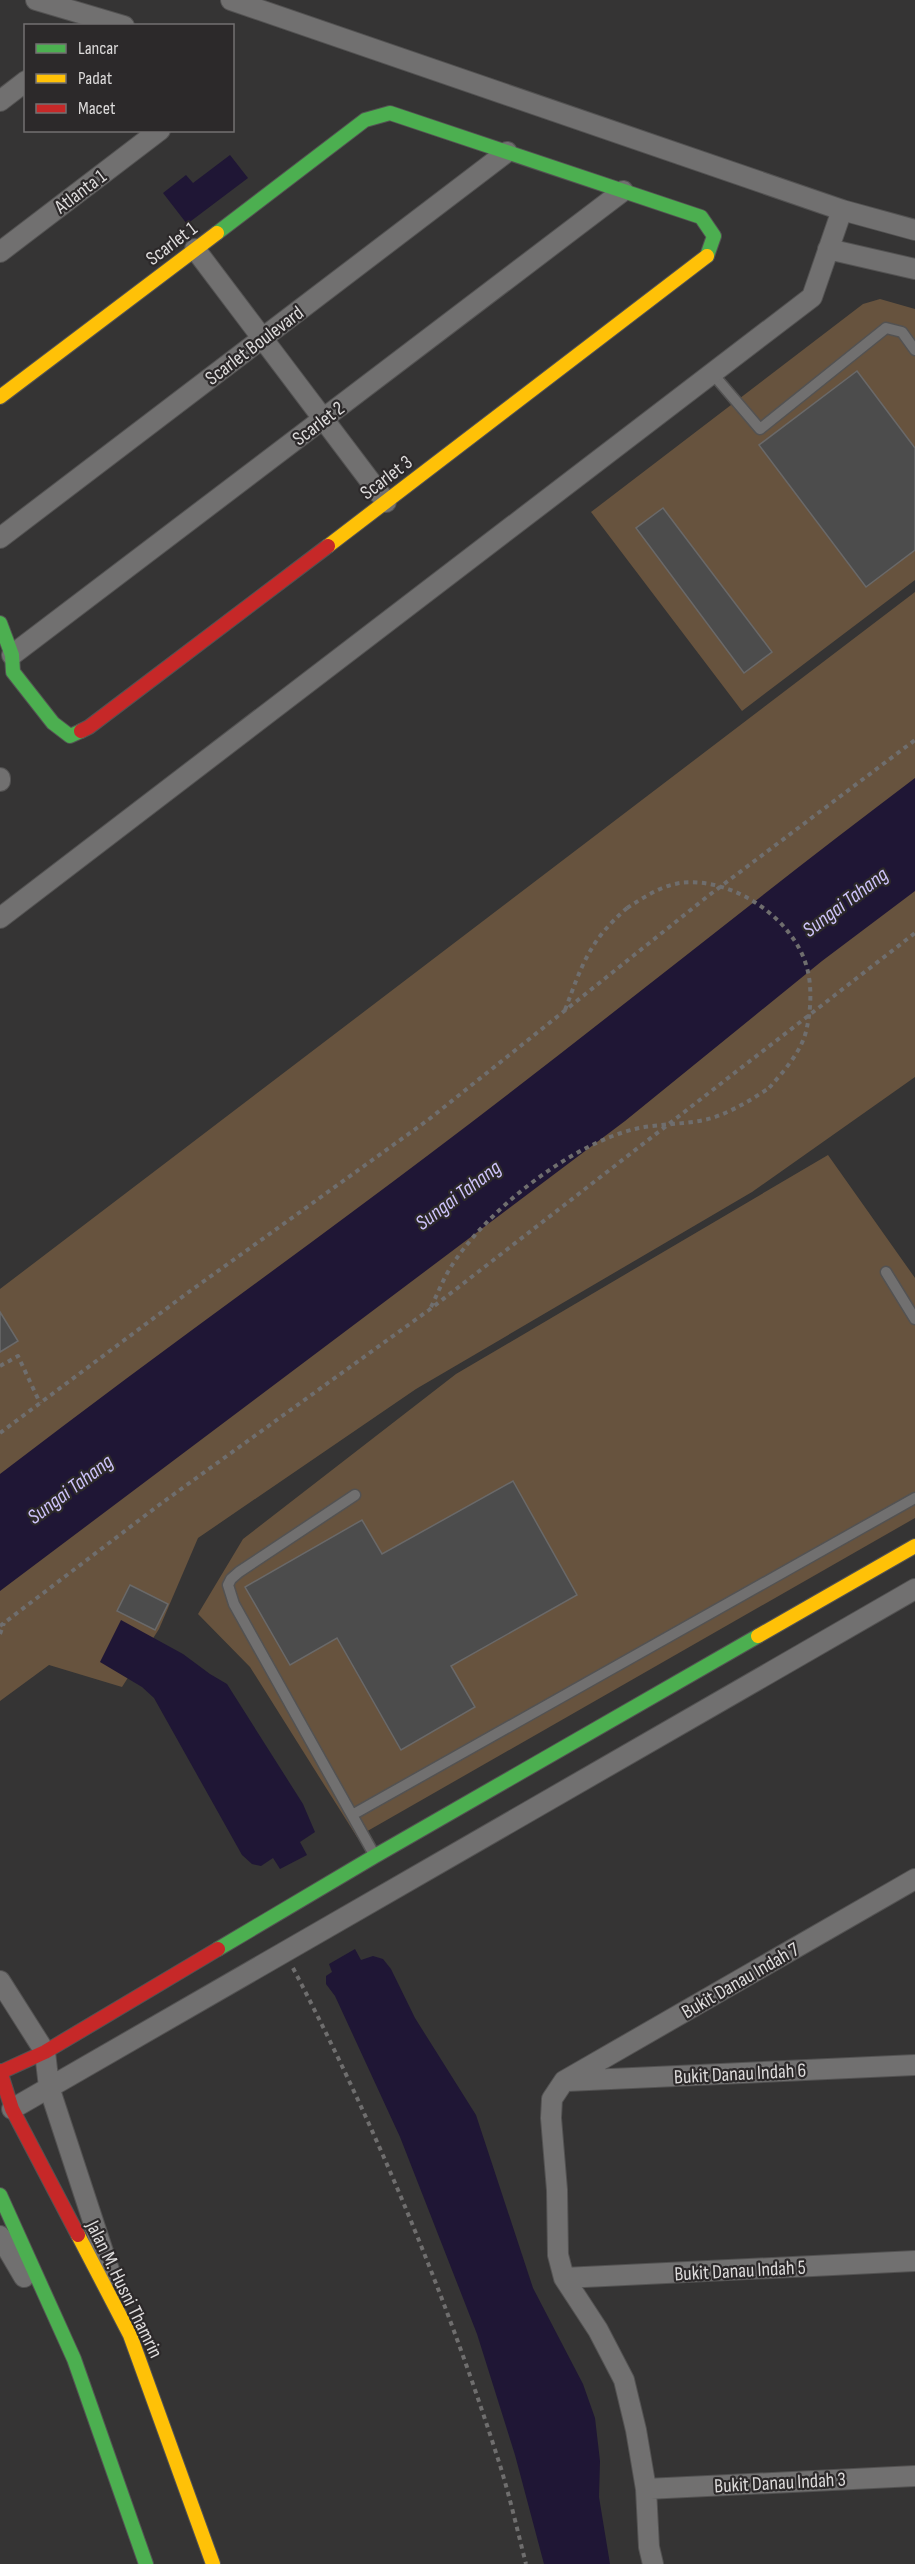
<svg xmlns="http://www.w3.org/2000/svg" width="915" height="2564" viewBox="0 0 915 2564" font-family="'Sofia Sans Condensed',sans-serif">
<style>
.green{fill:#67533e}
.water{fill:#1f1635}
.building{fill:#4c4c4c;stroke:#6a6969;stroke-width:1.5}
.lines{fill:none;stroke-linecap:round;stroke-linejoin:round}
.lane-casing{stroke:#535252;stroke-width:13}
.street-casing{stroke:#535252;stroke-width:22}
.fast-casing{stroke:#535252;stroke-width:16}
.slow-casing{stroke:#535252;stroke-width:16}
.jam-casing{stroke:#535252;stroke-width:16}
.path{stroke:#6f6e6e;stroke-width:4;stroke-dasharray:4.5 4.5;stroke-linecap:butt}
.lane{stroke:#717070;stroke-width:10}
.street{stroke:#717070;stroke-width:20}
.fast{stroke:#4caf50;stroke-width:14}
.slow{stroke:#ffc107;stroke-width:14}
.jam{stroke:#c62828;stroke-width:14}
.path-bridge{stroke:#6f6e6e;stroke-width:4;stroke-dasharray:4.5 4.5;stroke-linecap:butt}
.labels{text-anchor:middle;stroke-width:4.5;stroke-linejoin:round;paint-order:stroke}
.street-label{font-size:20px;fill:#dddbdb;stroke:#2c292a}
.water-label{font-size:21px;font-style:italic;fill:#cec3fa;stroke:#2c292a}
</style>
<rect width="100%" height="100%" fill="#353434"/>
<!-- green -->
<path class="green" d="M880,299L915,309V580L742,711L591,512L863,304Z
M915,592V1077L752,1192L416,1389L198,1538L159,1629L122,1687L49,1665L0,1701V1289Z
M828,1155L915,1278V1518L357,1837L250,1667L198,1614L243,1539L456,1374Z"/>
<!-- water -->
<path class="water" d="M230,155L248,178L187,224L163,193L186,175L193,183Z
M915,778V891L822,961L625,1121L0,1591V1474C142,1365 288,1261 431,1153C594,1030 752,901 915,778Z
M121,1620L183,1654L210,1674L227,1684L303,1804L315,1832L300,1842L307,1855L280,1869L273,1858L261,1866L252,1864L242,1855L154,1698L142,1687L100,1662Z
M355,1949L361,1960L373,1956L383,1959L391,1969L415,2018L476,2115L533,2288L583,2384L595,2418L600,2461L599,2497L610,2564H544L515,2455L477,2334L400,2137L335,1996L326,1984V1976L332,1972L329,1964Z"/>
<!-- building -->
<path class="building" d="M857,371L915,448V550L866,587L759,445Z
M663,508L772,652L744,673L636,528Z
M0,1312L18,1341L0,1352Z
M513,1481L577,1595L451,1666L475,1707L401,1750L337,1638L290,1665L245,1587L362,1520L382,1554Z
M130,1585L168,1604L155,1630L117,1611Z"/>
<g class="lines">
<!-- lane casing -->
<g class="lane-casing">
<path id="lane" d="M712,373L760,429L886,328L902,332L915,350
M886,1272L915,1319
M352,1815L234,1604L228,1585L231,1579L239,1572L355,1495
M375,1856L352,1815L915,1498"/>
</g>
<!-- street casing -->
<g class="street-casing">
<path id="street" d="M36,0L124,26
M0,101L26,81
M842,210L915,230
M195,249L386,502
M828,249L915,269
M0,252L160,130
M0,538L507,152
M12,655L623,191
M0,778V781
M0,918L812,297L842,210L231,0
M0,1981L45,2052L49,2087L111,2276
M567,2081L915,2065
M12,2109L915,1589
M0,2236L24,2277
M564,2278L915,2261
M646,2489L915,2476
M653,2564L649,2547L646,2489L636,2430L624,2380L598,2330L564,2278L558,2255L557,2190L551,2118L552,2099L564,2081L915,1879"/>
</g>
<!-- fast casing -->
<g class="fast-casing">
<path id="fast" d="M217,233L365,120L390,113L701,217L714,236L707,256
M0,623L12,655L13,672L53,723L70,736L81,731
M218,1949L375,1856L758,1636
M0,2195L74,2359L146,2564"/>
</g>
<!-- slow casing -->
<g class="slow-casing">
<path id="slow" d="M0,397L217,233
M328,546L707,256
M758,1636L915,1546
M78,2235L130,2335L213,2564"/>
</g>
<!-- jam casing -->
<g class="jam-casing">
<path id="jam" d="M81,731L89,727L328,546
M0,2071L12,2109L78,2235
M1,2072L45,2052L218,1949"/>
</g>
<!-- path -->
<path class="path" d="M565,1010C582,965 589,941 627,908
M431,1307C437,1295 442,1282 449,1270C484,1212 569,1145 635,1129C660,1123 688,1125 712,1118C733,1111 751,1100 769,1088
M0,1366L18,1356L40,1403
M0,1433L186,1294L428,1120L708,896L915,740
M0,1626L159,1505L429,1310L915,933
M0,1634L4,1623
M293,1968C375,2125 444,2290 498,2459C509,2493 517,2529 526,2564"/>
<!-- lane -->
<use href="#lane" class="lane"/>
<!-- street -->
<use href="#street" class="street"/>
<!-- fast -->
<use href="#fast" class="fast"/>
<!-- slow -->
<use href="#slow" class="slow"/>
<!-- jam -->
<use href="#jam" class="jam"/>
<!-- path-bridge -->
<path class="path-bridge" d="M627,908C643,898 660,886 680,883C731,876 794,918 807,968C812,985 811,1010 807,1027C803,1050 784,1071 769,1088"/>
</g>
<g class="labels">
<!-- street labels -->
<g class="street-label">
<text transform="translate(80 191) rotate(-37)" y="7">Atlanta 1</text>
<text transform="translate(171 243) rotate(-37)" y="7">Scarlet 1</text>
<text transform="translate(254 345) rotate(-37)" y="7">Scarlet Boulevard</text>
<text transform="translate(318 423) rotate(-37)" y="7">Scarlet 2</text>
<text transform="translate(386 477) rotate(-37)" y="7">Scarlet 3</text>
<text transform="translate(740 1980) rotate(-30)" y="7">Bukit Danau Indah 7</text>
<text transform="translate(740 2073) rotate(-3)" y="7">Bukit Danau Indah 6</text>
<text transform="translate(740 2270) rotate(-3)" y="7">Bukit Danau Indah 5</text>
<text transform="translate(125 2289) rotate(64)" y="7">Jalan M. Husni Thamrin</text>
<text transform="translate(780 2482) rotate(-3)" y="7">Bukit Danau Indah 3</text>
</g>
<!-- water labels -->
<g class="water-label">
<text transform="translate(845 902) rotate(-37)" y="7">Sungai Tahang</text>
<text transform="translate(458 1195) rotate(-37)" y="7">Sungai Tahang</text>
<text transform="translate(70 1489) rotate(-37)" y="7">Sungai Tahang</text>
</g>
</g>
<!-- legend -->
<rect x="24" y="24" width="210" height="108" fill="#2c292a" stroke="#737071" stroke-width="1.5"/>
<rect x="36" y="44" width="30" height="9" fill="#4caf50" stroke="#737071" stroke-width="1.5"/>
<text x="78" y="54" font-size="18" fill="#dddbdb">Lancar</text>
<rect x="36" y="74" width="30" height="9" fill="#ffc107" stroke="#737071" stroke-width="1.5"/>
<text x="78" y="84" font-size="18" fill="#dddbdb">Padat</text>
<rect x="36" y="104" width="30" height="9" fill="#c62828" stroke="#737071" stroke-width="1.5"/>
<text x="78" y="114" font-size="18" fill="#dddbdb">Macet</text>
</svg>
